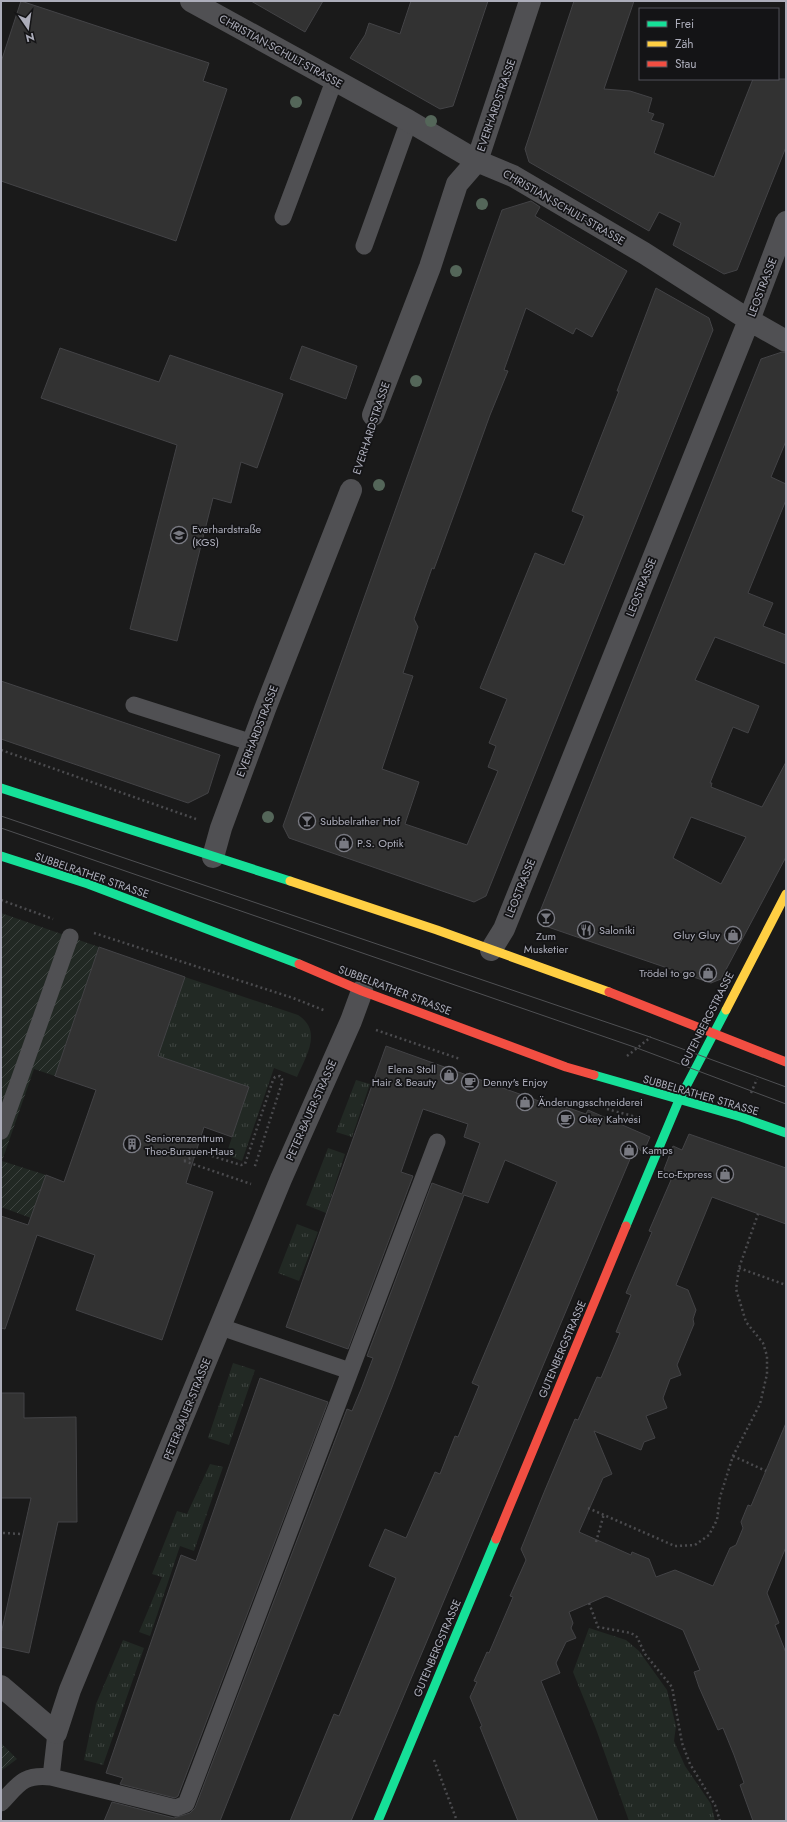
<svg xmlns="http://www.w3.org/2000/svg" width="787" height="1822" viewBox="0 0 787 1822" font-family="Jost,sans-serif">
<style>
.grass{fill:url(#grass-tufts)}
.garden{fill:url(#garden-furrows)}
.building{fill:#323232;stroke:#434346;fill-rule:evenodd}
.lines{fill:none;stroke-linecap:round;stroke-linejoin:round}
.path{stroke:#4b4b4e;stroke-width:2.5;stroke-dasharray:2 3;stroke-linecap:butt}
.lane{stroke:#505053;stroke-width:17}
.street{stroke:#505053;stroke-width:22}
.fast{stroke:#16e098;stroke-width:9}
.slow{stroke:#ffcf43;stroke-width:9}
.jam{stroke:#f24e42;stroke-width:9}
.tram{stroke:#4f5053;stroke-width:1}
.tree{fill:#546659}
.labels{text-anchor:middle;stroke-width:3.5;stroke-linejoin:round;paint-order:stroke}
.street-label{font-size:11px;fill:#acadba;stroke:#141416}
.poi-label{font-size:11px;fill:#acadba;stroke:#141416;text-anchor:start}
</style>
<defs>
<pattern id="grass-tufts" width="24" height="20" patternUnits="userSpaceOnUse"><rect width="24" height="20" fill="#222924"/><path d="M3 7l-1-3M5 7V3M7 7l1-3M15 17l-1-3M17 17v-4M19 17l1-3" fill="none" stroke="#3f4542"/></pattern>
<pattern id="garden-furrows" width="10" height="10" patternUnits="userSpaceOnUse"><rect width="10" height="10" fill="#222924"/><path d="M-1 1l2-2M0 10L10 0M9 11l2-2" fill="none" stroke="#3f4542"/></pattern>
</defs>
<rect width="100%" height="100%" fill="#1a1a1a"/>
<!-- grass -->
<path class="grass" d="M185,977L298,1015C323,1031 306,1056 297,1077L274,1068L242,1161L226,1155L249,1087L138,1049L166,1032Z
M356,1080L370,1084L352,1137L336,1132Z
M328,1148L345,1154L326,1213L306,1205Z
M297,1224L318,1232L299,1281L278,1273Z
M233,1363L255,1370L229,1445L208,1438Z
M210,1464L223,1467L194,1551L180,1546L150,1636L139,1632L162,1577L152,1574L177,1511L187,1514Z
M589,1628L626,1640L639,1651L667,1690L676,1726L674,1741L685,1766L711,1804L715,1821H629L596,1729L573,1672Z
M123,1640L144,1648L103,1765L84,1760L96,1704Z"/>
<!-- garden -->
<path class="garden" d="M1,913L99,947L55,1076L34,1069L2,1161L46,1175L31,1218L1,1207Z
M1,1743L17,1759L1,1771Z"/>
<!-- building -->
<path class="building" d="M21,1L209,63L203,81L227,89L176,241L1,181V62Z
M251,1H323L305,32Z
M411,1H488L453,106L440,109L350,58L365,35L369,23L400,34Z
M574,1H634L604,89L630,91L652,98L648,112L654,114L651,120L664,124L654,153L714,177L753,79H786V147L737,270L724,274L673,245L681,223L659,212L649,231L529,162L525,149Z
M531,201L540,207L535,216L627,271L592,337L576,328L573,334L526,308L504,370L508,371L490,415L460,498L434,569L432,568L414,619L418,627L403,673L413,676L382,769L419,782L405,824L467,845L498,771L488,767L496,746L489,743L507,699L480,688L535,553L564,565L584,516L572,511L619,391H617L656,288L709,318L713,330L486,896L474,902L289,838L283,826L502,210Z
M302,346L357,366L346,399L290,379Z
M60,348L159,382L170,355L283,394L257,468L241,462L231,503L213,498L177,641L130,629L177,445L41,398Z
M782,352L786,353V441L771,477L786,484V500L748,593L773,603L763,626L786,635V664L715,637L695,680L759,706L748,733L733,727L710,783H712L711,787L762,807L786,762V857L721,979L711,983L545,926L539,914L761,359ZM691,817L746,837L721,884L673,858Z
M1,681L220,755L208,793L188,803L1,739Z
M99,947L185,977L158,1056L249,1087L232,1137L204,1127L186,1183L213,1192L162,1340L76,1310L95,1255L37,1235L5,1329L1,1328V1216L28,1225L46,1175L64,1182L96,1090L55,1076Z
M386,1046L539,1101L540,1098L586,1114L588,1110L650,1137L643,1153L636,1145L351,1821H290L334,1714L339,1716L396,1578L369,1566L385,1529L406,1538L435,1472L440,1474L455,1436L458,1437L479,1386L472,1383L557,1182L505,1160L488,1203L464,1195L392,1387L220,1821H104L112,1802L174,1818L190,1813L195,1808L347,1409L352,1411L362,1387L373,1358L367,1356L432,1183L462,1194L480,1143L464,1137L468,1124L423,1109L401,1172L413,1176L348,1349L286,1327Z
M689,1134L786,1168V1224L712,1197L676,1285L688,1290L696,1310L693,1319L694,1324L677,1365L681,1375L670,1379L663,1398L667,1408L646,1416L655,1438L644,1442L641,1450L594,1431L612,1474L603,1478L579,1532L631,1555L632,1552L649,1559L656,1577L675,1570L713,1586L730,1548L736,1545L743,1528L741,1522L748,1505L751,1506L786,1423V1547L767,1593L779,1623L775,1625L786,1653V1821H753L740,1785L744,1783L734,1755L723,1728L718,1730L699,1687L694,1672L700,1670L683,1630L606,1596L569,1612L573,1623L571,1628L576,1638L566,1642L556,1663L560,1673L541,1681L598,1821H518L480,1727L482,1726L470,1697L477,1682L474,1681L487,1652L489,1653L513,1597L510,1596L526,1560L521,1549L545,1490L575,1419L578,1420L597,1377L601,1378L620,1333L616,1332L631,1295L626,1293L652,1232L649,1231L671,1180L663,1172L673,1146L682,1150Z
M260,1378L328,1402L178,1796L175,1798L120,1784L123,1778L106,1773L181,1555L196,1561Z
M1,1393H24V1418L76,1417L77,1522H58L29,1653L1,1647V1634L31,1498H1Z"/>
<g class="lines">
<!-- path -->
<path class="path" d="M359,465L366,441
M1,750L196,819
M1,900L53,919
M94,933L293,998L326,1011
M376,1030L460,1059
M627,1056L651,1037
M751,1093L757,1079
M607,1109L640,1118
M184,1161L202,1153L241,1165L245,1164L273,1080L275,1077L280,1076L282,1079V1083L254,1169
M184,1161L251,1184
M739,1268L786,1285
M733,1456L766,1471
M588,1508L675,1546L695,1545L709,1535L717,1520L720,1497L733,1456L760,1404L767,1374V1356L763,1343L746,1322L736,1289L739,1268L758,1214
M3,1533L22,1534
M596,1542L604,1514
M589,1603L598,1627L631,1633L637,1637L645,1654L672,1687L682,1743L690,1764L715,1805L720,1821
M434,1760L457,1821"/>
<!-- lane -->
<path class="lane" d="M283,217L334,81
M364,246L409,121
M134,705L253,743
M1,1131L70,937
M221,1327L350,1371
M51,1777L176,1808L186,1804L437,1142
M1,1803C19,1784 23,1774 51,1777L56,1733"/>
<!-- street -->
<path class="street" d="M191,1L409,121L477,161L513,176L644,253L749,320L786,341
M373,415L430,267L457,184L477,161L530,1
M213,857L221,828L265,709L351,490
M491,950L504,929L749,320L786,222
M1,1686L56,1733L70,1690L281,1179L351,1021L362,991"/>
<!-- fast -->
<path class="fast" d="M1,788L290,881
M1,856L88,884L299,964
M594,1075L741,1117L786,1133
M626,1226L679,1100L726,1010
M378,1821L496,1539"/>
<!-- slow -->
<path class="slow" d="M290,881L437,930L609,992
M726,1010L786,894"/>
<!-- jam -->
<path class="jam" d="M299,964L362,991L566,1067L594,1075
M609,992L786,1062
M496,1539L626,1226"/>
<!-- tram -->
<path class="tram" d="M1,816L650,1037L786,1087
M1,828L637,1048L786,1104"/>
</g>
<!-- trees -->
<g class="tree">
<circle cx="296" cy="102" r="6"/>
<circle cx="431" cy="121" r="6"/>
<circle cx="482" cy="204" r="6"/>
<circle cx="456" cy="271" r="6"/>
<circle cx="416" cy="381" r="6"/>
<circle cx="379" cy="485" r="6"/>
<circle cx="268" cy="817" r="6"/>
</g>
<!-- icons -->
<defs>
<g id="school-ring" transform="scale(0.9)"><circle r="9.5" fill="#141416" stroke="#797a82" stroke-width="1.5"/><path d="M0-5L7-2L0 1L-7-2ZM-4 1L0 2.5L4 1V4Q0 6-4 4Z" fill="#797a82"/></g>
<g id="bar-ring" transform="scale(0.9)"><circle r="9.5" fill="#141416" stroke="#797a82" stroke-width="1.5"/><path d="M-6-5H6L.8 .8V4.5H3.5V6h-7V4.5H-.8V.8Z" fill="#797a82"/></g>
<g id="shop-ring" transform="scale(0.9)"><circle r="9.5" fill="#141416" stroke="#797a82" stroke-width="1.5"/><path d="M-5-2.5h2.3a2.7 3.5 0 0 1 5.4 0H5L5.5 6h-11ZM-1.5-2.5h3a1.5 2.3 0 0 0-3 0Z" fill="#797a82"/></g>
<g id="restaurant-ring" transform="scale(0.9)"><circle r="9.5" fill="#141416" stroke="#797a82" stroke-width="1.5"/><path d="M-5-6h1v4h1v-4h1v4h1v-4h1v5L-1.5 .5V6h-2V.5L-5-1ZM5-6V6H3V1.5H1.5Q1.5-4 5-6Z" fill="#797a82"/></g>
<g id="cafe-ring" transform="scale(0.9)"><circle r="9.5" fill="#141416" stroke="#797a82" stroke-width="1.5"/><path d="M-5.5-4.5H6V0H3Q3 3.5 0 3.5H-2.5Q-5.5 3.5-5.5 0ZM3-3.2v2h1.7v-2ZM-6 4.5H4V6H-6Z" fill="#797a82"/></g>
<g id="building-ring" transform="scale(0.9)"><circle r="9.5" fill="#141416" stroke="#797a82" stroke-width="1.5"/><path d="M-4-6H4V6H1V3H-1V6H-4ZM-2.5-4.3h1.7v1.8h-1.7ZM.8-4.3h1.7v1.8H.8ZM-2.5-1h1.7V.8h-1.7ZM.8-1h1.7V.8H.8Z" fill="#797a82"/></g>
</defs>
<g fill-rule="evenodd">
<use href="#school-ring" x="179" y="535"/>
<use href="#bar-ring" x="307" y="821"/>
<use href="#shop-ring" x="344" y="843"/>
<use href="#bar-ring" x="546" y="918"/>
<use href="#restaurant-ring" x="586" y="930"/>
<use href="#shop-ring" x="733" y="935"/>
<use href="#shop-ring" x="708" y="973"/>
<use href="#shop-ring" x="449" y="1075"/>
<use href="#cafe-ring" x="470" y="1082"/>
<use href="#shop-ring" x="525" y="1102"/>
<use href="#cafe-ring" x="566" y="1119"/>
<use href="#building-ring" x="132" y="1144"/>
<use href="#shop-ring" x="629" y="1150"/>
<use href="#shop-ring" x="725" y="1174"/>
</g>
<g class="labels">
<!-- street labels -->
<g class="street-label">
<text transform="translate(281 51) rotate(29)" y="4">CHRISTIAN-SCHULT-STRASSE</text>
<text transform="translate(496 105) rotate(-71)" y="4">EVERHARDSTRASSE</text>
<text transform="translate(564 207) rotate(30)" y="4">CHRISTIAN-SCHULT-STRASSE</text>
<text transform="translate(762 287) rotate(-69)" y="4">LEOSTRASSE</text>
<text transform="translate(371 428) rotate(-72)" y="4">EVERHARDSTRASSE</text>
<text transform="translate(641 587) rotate(-68)" y="4">LEOSTRASSE</text>
<text transform="translate(257 731) rotate(-69)" y="4">EVERHARDSTRASSE</text>
<text transform="translate(92 875) rotate(19)" y="4">SUBBELRATHER STRASSE</text>
<text transform="translate(520 888) rotate(-68)" y="4">LEOSTRASSE</text>
<text transform="translate(395 990) rotate(21)" y="4">SUBBELRATHER STRASSE</text>
<text transform="translate(707 1019) rotate(-63)" y="4">GUTENBERGSTRASSE</text>
<text transform="translate(701 1095) rotate(16)" y="4">SUBBELRATHER STRASSE</text>
<text transform="translate(311 1110) rotate(-66)" y="4">PETER-BAUER-STRASSE</text>
<text transform="translate(562 1349) rotate(-67)" y="4">GUTENBERGSTRASSE</text>
<text transform="translate(187 1409) rotate(-68)" y="4">PETER-BAUER-STRASSE</text>
<text transform="translate(437 1648) rotate(-67)" y="4">GUTENBERGSTRASSE</text>
</g>
<!-- poi labels -->
<g class="poi-label">
<text x="192" y="533">Everhardstraße<tspan x="192" dy="13">(KGS)</tspan></text>
<text x="320" y="825">Subbelrather Hof</text>
<text x="357" y="847">P.S. Optik</text>
<text x="599" y="934">Saloniki</text>
<text x="720" y="939" text-anchor="end">Gluy Gluy</text>
<text x="546" y="940" text-anchor="middle">Zum<tspan x="546" dy="13">Musketier</tspan></text>
<text x="695" y="977" text-anchor="end">Trödel to go</text>
<text x="436" y="1073" text-anchor="end">Elena Stoll<tspan x="436" dy="13">Hair &amp; Beauty</tspan></text>
<text x="483" y="1086">Denny's Enjoy</text>
<text x="538" y="1106">Änderungsschneiderei</text>
<text x="579" y="1123">Okey Kahvesi</text>
<text x="145" y="1142">Seniorenzentrum<tspan x="145" dy="13">Theo-Burauen-Haus</tspan></text>
<text x="642" y="1154">Kamps</text>
<text x="712" y="1178" text-anchor="end">Eco-Express</text>
</g>
</g>
<!-- border -->
<rect width="787" height="1822" fill="none" stroke="#acadba" stroke-width="4"/>
<!-- legend -->
<rect x="639" y="8" width="140" height="72" fill="#141416" stroke="#515158"/>
<rect x="647" y="21" width="20" height="6" fill="#16e098" stroke="#515158"/>
<text x="675" y="28" font-size="12" fill="#acadba">Frei</text>
<rect x="647" y="41" width="20" height="6" fill="#ffcf43" stroke="#515158"/>
<text x="675" y="48" font-size="12" fill="#acadba">Zäh</text>
<rect x="647" y="61" width="20" height="6" fill="#f24e42" stroke="#515158"/>
<text x="675" y="68" font-size="12" fill="#acadba">Stau</text>
<!-- north arrow -->
<g transform="translate(28 28) rotate(167)" stroke="#141416" stroke-width="3" paint-order="stroke">
<path d="M0-3L7 15L0 10L-7 15Z" fill="#acadba"/>
<text y="-6" font-size="11" font-weight="bold" text-anchor="middle" fill="#acadba">N</text>
</g>
</svg>
